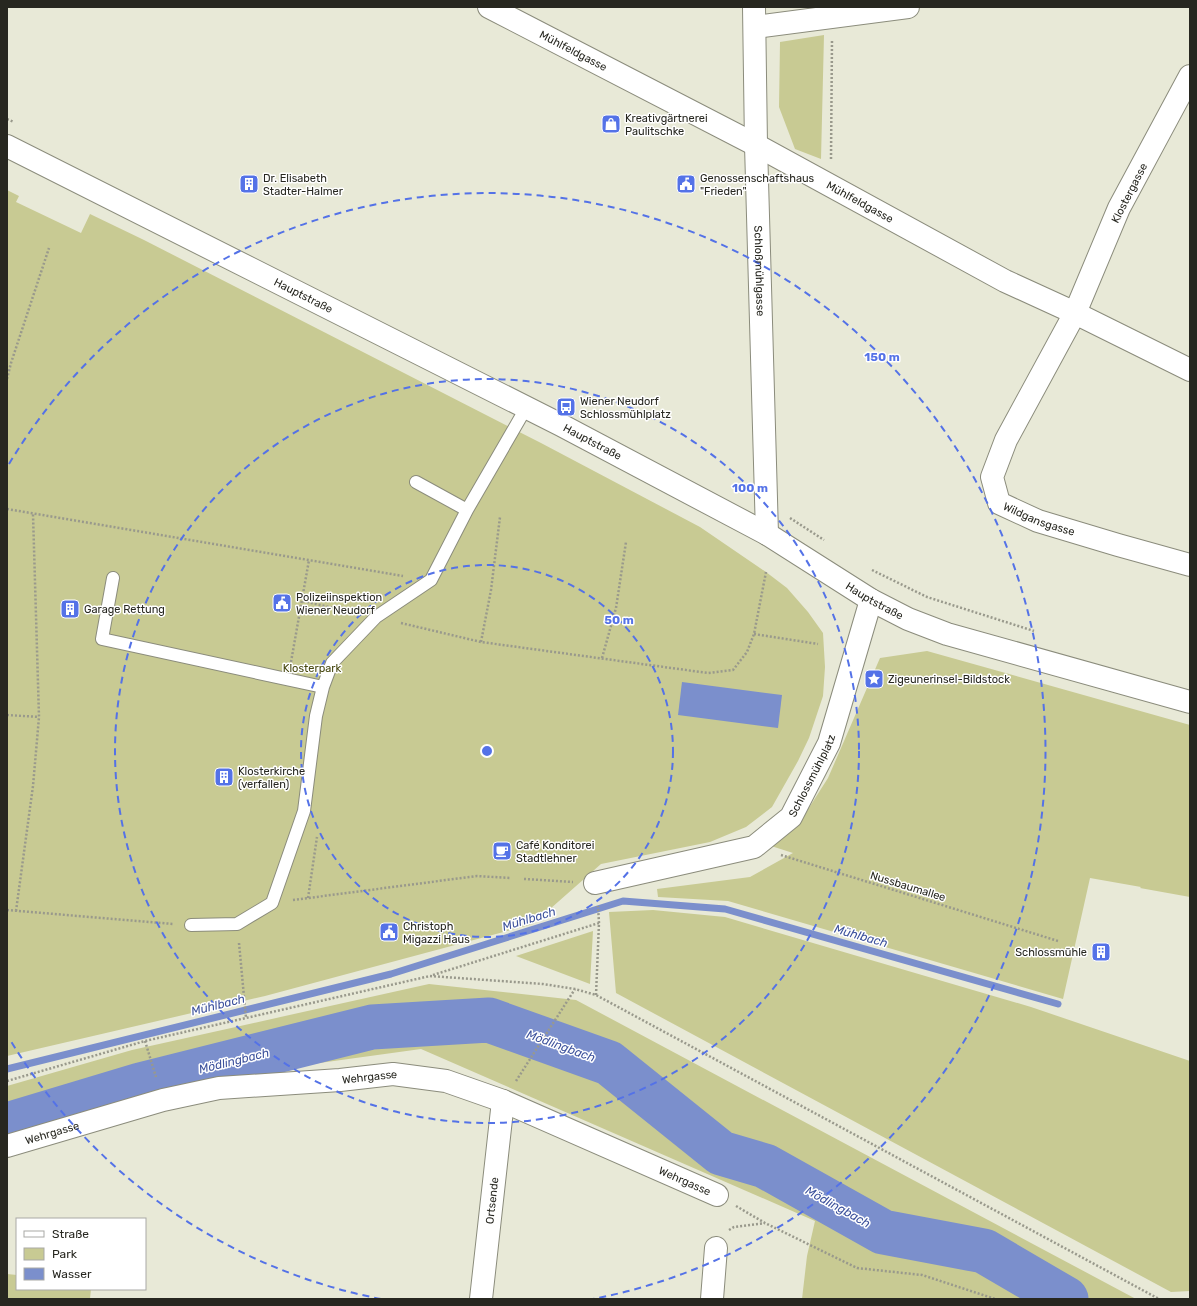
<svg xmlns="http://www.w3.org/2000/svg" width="1197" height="1306" viewBox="0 0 1197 1306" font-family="Rubik,sans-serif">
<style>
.green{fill:#c8ca93}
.water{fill:#7b8fcc}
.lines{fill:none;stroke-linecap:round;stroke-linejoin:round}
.stream{stroke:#7b8fcc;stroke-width:7}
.river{stroke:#7b8fcc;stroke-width:45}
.service-casing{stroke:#8b8c7c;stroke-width:14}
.minor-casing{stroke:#8b8c7c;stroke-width:24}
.tertiary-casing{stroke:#8b8c7c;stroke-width:24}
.path{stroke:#99998c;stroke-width:2.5;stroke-dasharray:2 2;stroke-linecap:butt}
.service{stroke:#fff;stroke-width:12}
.minor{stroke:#fff;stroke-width:22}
.tertiary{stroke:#fff;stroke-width:22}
.ring{fill:none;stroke:#5472e7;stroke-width:2;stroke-dasharray:7 5}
.labels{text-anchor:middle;stroke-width:3;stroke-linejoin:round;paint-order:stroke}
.street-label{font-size:11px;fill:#272720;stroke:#fff}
.poi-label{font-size:11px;fill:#272720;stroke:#fff;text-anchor:start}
.park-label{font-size:11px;fill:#45460e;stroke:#fff}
.water-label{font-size:12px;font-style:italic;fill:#3c519c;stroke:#fff}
.centre{fill:#5472e7;stroke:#fff;stroke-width:2}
.ring-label{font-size:12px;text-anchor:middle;font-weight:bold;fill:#5472e7;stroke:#fff;stroke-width:3;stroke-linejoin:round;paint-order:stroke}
</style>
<rect width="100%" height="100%" fill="#e8e9d7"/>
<!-- green -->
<path class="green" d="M824,35L821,159L795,149L779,107L780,42Z
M7,190L19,196L16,202L81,233L90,214L144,240L541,443L700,527L766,572L787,588L808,612L823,633L825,667L823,696L809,738L798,761L772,807L746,827L710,842L601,864L533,924L265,996L7,1056Z
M927,651L1190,725V897L1140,888L1141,887L1090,878L1063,999L728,901L658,897L657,889L750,877L793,853L768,845L798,825L828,778L880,658Z
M653,910L725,917L1031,1007L1190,1061V1291L1171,1292L616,993L609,912Z
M593,931L590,984L516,956Z
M429,984L576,1000L1136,1299H802L807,1256L815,1221L421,1049L202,1079L189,1066L7,1114V1086L132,1050Z
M7,1274L17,1275V1289H91L90,1299H7Z"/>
<!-- water -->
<path class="water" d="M682,682L782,695L778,728L678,715Z"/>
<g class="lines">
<!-- stream -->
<path class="stream" d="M7,1069L391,974L623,901L725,909L1058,1004"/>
<!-- river -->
<path class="river" d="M7,1125L140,1085L372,1027L489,1020L609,1063L721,1153L765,1166L883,1232L984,1251L1066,1299"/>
<!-- service casing -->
<g class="service-casing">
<path id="service" d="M416,482L467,510
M113,578L102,639L323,687
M191,925L237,924L272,903L304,811L316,716L323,687L332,663L376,617L431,580L467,510L526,408"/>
</g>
<!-- minor casing -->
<g class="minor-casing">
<g id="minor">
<path id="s1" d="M489,7L756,145L1005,281L1075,313L1190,370"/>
<path id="s2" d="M754,7L756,145L767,534"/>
<path d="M755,27L908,7"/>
<path id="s3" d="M1190,76L1119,208L1075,313L1006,440L992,477L999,503L1038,521L1118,545L1190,565"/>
<path id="s4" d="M595,883L754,847L791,817L829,743L871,600"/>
<path id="s5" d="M7,1146L163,1100L219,1088L340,1080L393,1074L446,1081L503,1101L717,1195"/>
<path id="s6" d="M481,1299L503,1101"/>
<path d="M712,1299L716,1248"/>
</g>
</g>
<!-- tertiary casing -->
<g class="tertiary-casing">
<g id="tertiary">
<path id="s7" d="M7,146L561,425L767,534L871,600L908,619L947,634L1190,702"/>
</g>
</g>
<!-- path -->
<path class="path" d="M7,119L14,122
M831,159L832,40
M7,379L11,363L49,248
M7,509L403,576
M790,518L824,540
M872,570L927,597L1034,631
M303,601L355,613
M401,623L481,642L708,673L733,670L747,652L754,634L766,572
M754,634L818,644
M481,642L491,590L500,517
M602,658L616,608L626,542
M291,662L309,560
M7,715L39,717
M781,855L1058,941
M524,879L573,882
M308,898L317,837
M293,900L477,876L510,878
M7,910L173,924
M16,911L33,786L39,717L33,514
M239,943L246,1018
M433,975L599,923
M596,995L599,923L598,906
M145,1041L156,1077
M7,1081L145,1041L430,976L543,984L575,989L596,995L1159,1299
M516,1081L575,989
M736,1206L765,1223L857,1268L922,1275L995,1299
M729,1230L734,1227L765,1223"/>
<!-- service -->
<use href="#service" class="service"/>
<!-- minor -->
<use href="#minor" class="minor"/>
<!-- tertiary -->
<use href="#tertiary" class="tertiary"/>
</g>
<!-- distance rings -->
<g class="ring">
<circle cx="487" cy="751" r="186"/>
<circle cx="487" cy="751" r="372"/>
<path d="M381 1299A558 558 0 0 1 9 1038M9 464A558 558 0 1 1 593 1299"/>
</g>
<!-- icons -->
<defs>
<g id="shop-square" transform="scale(1)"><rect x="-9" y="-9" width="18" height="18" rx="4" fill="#5472e7" stroke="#fff"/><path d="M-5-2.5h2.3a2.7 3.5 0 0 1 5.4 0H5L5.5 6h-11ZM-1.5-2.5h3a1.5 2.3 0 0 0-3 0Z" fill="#fff"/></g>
<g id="building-square" transform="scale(1)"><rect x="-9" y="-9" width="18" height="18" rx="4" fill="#5472e7" stroke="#fff"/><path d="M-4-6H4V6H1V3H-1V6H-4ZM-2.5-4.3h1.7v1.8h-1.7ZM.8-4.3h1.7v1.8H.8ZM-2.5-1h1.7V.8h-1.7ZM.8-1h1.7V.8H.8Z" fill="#fff"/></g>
<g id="civic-square" transform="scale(1)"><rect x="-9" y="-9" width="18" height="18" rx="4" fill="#5472e7" stroke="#fff"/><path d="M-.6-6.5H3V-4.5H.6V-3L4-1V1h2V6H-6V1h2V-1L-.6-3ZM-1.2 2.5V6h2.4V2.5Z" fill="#fff"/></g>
<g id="bus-square" transform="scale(1)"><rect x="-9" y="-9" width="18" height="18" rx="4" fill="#5472e7" stroke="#fff"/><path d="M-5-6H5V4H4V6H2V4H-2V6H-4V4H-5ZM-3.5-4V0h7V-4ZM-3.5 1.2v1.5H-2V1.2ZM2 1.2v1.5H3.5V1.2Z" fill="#fff"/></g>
<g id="sight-square" transform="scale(1)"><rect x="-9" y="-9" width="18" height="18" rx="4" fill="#5472e7" stroke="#fff"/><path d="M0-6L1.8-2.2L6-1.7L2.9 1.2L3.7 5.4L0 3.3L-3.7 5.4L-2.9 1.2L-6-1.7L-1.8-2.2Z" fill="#fff"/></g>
<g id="cafe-square" transform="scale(1)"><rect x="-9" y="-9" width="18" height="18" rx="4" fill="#5472e7" stroke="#fff"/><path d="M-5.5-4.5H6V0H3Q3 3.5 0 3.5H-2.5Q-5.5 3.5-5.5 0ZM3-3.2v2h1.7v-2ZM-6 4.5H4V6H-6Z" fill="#fff"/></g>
</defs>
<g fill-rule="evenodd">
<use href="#shop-square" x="611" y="124"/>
<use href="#building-square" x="249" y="184"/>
<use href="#civic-square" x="686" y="184"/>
<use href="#bus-square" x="566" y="407"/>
<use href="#civic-square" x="282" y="603"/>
<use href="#building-square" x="70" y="609"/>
<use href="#sight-square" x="874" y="679"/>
<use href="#building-square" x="224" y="777"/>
<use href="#cafe-square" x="502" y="851"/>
<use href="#civic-square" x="389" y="932"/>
<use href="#building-square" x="1101" y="952"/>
</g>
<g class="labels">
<!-- street labels -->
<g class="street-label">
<text dy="4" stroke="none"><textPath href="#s1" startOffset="95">Mühlfeldgasse</textPath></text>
<text transform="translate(1129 193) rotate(-63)" y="4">Klostergasse</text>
<text dy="4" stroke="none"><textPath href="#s1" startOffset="419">Mühlfeldgasse</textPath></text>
<text dy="4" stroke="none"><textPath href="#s2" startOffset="264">Schloßmühlgasse</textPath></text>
<text dy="4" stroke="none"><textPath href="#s7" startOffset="332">Hauptstraße</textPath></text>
<text dy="4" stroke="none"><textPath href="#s7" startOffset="656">Hauptstraße</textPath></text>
<text dy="4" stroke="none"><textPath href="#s3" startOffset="518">Wildgansgasse</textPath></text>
<text dy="4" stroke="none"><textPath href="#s7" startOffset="980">Hauptstraße</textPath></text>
<text dy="4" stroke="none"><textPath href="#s4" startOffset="257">Schlossmühlplatz</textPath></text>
<text transform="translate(908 886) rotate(17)" y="4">Nussbaumallee</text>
<text dy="4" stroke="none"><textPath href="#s5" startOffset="371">Wehrgasse</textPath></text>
<text dy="4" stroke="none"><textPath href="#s5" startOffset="47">Wehrgasse</textPath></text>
<text dy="4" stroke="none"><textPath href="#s5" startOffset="707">Wehrgasse</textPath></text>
<text dy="4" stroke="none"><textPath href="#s6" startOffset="99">Ortsende</textPath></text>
</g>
<!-- poi labels -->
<g class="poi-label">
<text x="625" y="122">Kreativgärtnerei<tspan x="625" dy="13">Paulitschke</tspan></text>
<text x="263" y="182">Dr. Elisabeth<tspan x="263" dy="13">Stadter-Halmer</tspan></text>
<text x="700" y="182">Genossenschaftshaus<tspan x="700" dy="13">"Frieden"</tspan></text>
<text x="580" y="405">Wiener Neudorf<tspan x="580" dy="13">Schlossmühlplatz</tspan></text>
<text x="296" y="601">Polizeiinspektion<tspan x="296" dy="13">Wiener Neudorf</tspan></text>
<text x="84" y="613">Garage Rettung</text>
<text x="888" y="683">Zigeunerinsel-Bildstock</text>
<text x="238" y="775">Klosterkirche<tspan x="238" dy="13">(verfallen)</tspan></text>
<text x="516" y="849">Café Konditorei<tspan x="516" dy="13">Stadtlehner</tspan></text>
<text x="403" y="930">Christoph<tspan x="403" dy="13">Migazzi Haus</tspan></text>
<text x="1087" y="956" text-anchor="end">Schlossmühle</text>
</g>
<!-- park labels -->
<g class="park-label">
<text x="312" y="672">Klosterpark</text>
</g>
<!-- water labels -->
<g class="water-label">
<text transform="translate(529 919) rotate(-17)" y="4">Mühlbach</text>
<text transform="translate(861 936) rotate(16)" y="4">Mühlbach</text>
<text transform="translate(218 1005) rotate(-14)" y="4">Mühlbach</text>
<text transform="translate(561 1046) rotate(20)" y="4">Mödlingbach</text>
<text transform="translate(234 1061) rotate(-14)" y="4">Mödlingbach</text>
<text transform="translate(838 1207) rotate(29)" y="4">Mödlingbach</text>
</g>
</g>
<circle cx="487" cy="751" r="6" class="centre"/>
<g class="ring-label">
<text x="882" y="361">150 m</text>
<text x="750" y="492">100 m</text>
<text x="619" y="624">50 m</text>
</g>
<!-- border -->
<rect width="1197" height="1306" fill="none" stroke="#272720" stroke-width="16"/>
<!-- legend -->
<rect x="16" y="1218" width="130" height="72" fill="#ffffff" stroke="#a9a9a6"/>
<rect x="24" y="1231" width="20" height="6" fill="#ffffff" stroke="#a9a9a6"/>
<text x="52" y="1238" font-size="12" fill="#272720">Straße</text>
<rect x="24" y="1248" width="20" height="12" fill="#c8ca93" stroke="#a9a9a6"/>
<text x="52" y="1258" font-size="12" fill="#272720">Park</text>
<rect x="24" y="1268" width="20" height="12" fill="#7b8fcc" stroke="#a9a9a6"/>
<text x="52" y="1278" font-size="12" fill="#272720">Wasser</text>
</svg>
